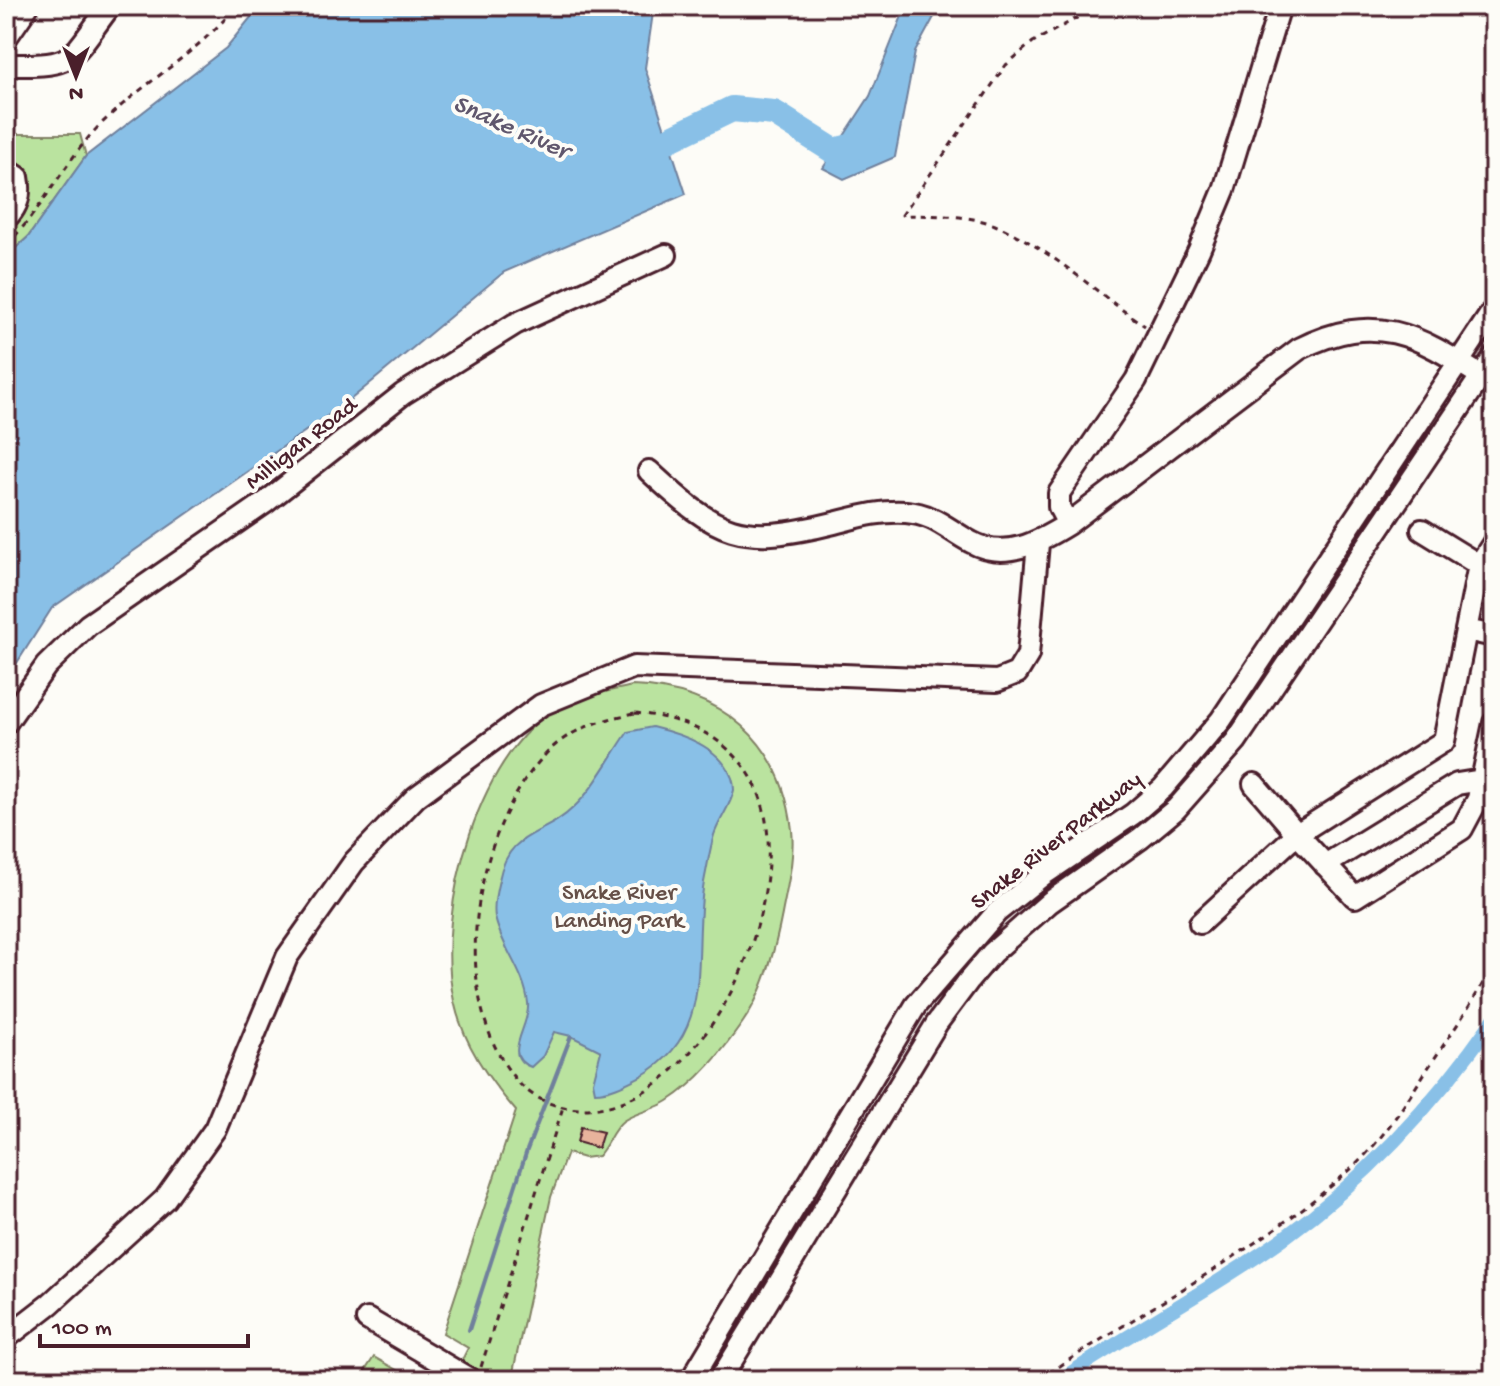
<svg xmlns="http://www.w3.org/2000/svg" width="1500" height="1386" viewBox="0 0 1500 1386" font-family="'Gochi Hand',sans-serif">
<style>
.green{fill:#bae39f;stroke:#828165;stroke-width:2}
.water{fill:#89c0e7;stroke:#70809c;stroke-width:2}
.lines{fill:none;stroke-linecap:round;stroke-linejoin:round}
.stream{stroke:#70809c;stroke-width:4}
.canal{stroke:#89c0e7;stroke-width:14}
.river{stroke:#89c0e7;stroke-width:26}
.building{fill:#e8b39c;stroke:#4a1f2b;stroke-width:2}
.minor-casing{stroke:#4a1f2b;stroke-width:26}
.path{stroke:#4a1f2b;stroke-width:3;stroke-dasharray:6 6;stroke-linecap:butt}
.minor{stroke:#fdfcf7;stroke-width:20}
.labels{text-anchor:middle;stroke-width:8;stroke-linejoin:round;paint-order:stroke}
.street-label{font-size:24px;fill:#4a1f2b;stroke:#fdfcf7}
.park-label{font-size:24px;fill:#665048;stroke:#fdfcf7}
.water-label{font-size:26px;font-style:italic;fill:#60576d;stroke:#fdfcf7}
</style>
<rect width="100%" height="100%" fill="#fdfcf7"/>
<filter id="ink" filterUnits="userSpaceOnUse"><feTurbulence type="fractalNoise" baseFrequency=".0125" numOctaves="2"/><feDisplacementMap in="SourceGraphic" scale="16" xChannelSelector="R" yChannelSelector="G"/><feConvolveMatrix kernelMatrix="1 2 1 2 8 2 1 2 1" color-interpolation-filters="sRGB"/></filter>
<g filter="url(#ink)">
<!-- green -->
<path class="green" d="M6,134H80L86,156L28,237L6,257Z
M632,686C721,689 782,741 792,830C795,858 787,887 782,914C775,950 764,992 743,1022C722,1052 698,1082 668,1101C654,1110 636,1112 623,1121C612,1129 608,1146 598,1156L584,1158L567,1153L551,1197L513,1372L508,1380H452L468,1348L443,1333L516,1111C488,1079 463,1043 454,1001C434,913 479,742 567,703C588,694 611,691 632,686Z
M374,1357L414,1380H359Z"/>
<!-- water -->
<path class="water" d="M260,6H654L645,68L686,194L504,272L350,400L52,608L6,680V257L28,237L86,156L226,48Z
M906,6H940L915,52L895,157L844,179L823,168L870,96Z
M652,727C681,734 720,746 732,778C733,781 734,786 734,790C731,805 719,820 714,835C710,848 708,863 705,877C690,948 720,1032 641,1076C627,1083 611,1092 595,1092L593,1082L601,1051L571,1036L554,1032L543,1056L531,1067C500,1056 531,1026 528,1003C525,972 501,947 495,917C493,905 496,892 499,880C509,829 543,838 574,807C596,786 611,756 628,732Z"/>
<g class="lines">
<!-- stream -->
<path class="stream" d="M469,1330L527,1150L571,1036"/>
<!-- canal -->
<path class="canal" d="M1060,1380C1134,1330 1213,1289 1285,1237C1368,1177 1436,1102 1494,1019"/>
<!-- river -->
<path class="river" d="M634,147L668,140L732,109L774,113L834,151L867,143"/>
</g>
<!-- building -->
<path class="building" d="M581,1127L603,1132L598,1148L577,1142Z"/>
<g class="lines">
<!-- minor casing -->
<g class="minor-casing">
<path id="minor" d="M6,38L28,6
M6,65C78,66 68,61 110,6
M6,169L18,177C21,193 19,206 6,218
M649,471C719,536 739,546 834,523C858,517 881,510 906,512C934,514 948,530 971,542C1005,561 1039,542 1068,524L1299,349C1382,307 1423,340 1494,384
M1068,524L1059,507V493L1136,380L1199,250L1224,190L1280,6
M1422,530L1479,565L1494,542
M1466,630L1494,636
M6,723L46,666L88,625L266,502L403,394L515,324L666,255
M1254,784L1297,834L1444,741L1479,565
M1325,865L1457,784L1482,780
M1200,923L1297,834L1355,897L1462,829L1478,799L1494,723
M367,1319L471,1380
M6,1338L50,1304L165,1199L215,1129L287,957L354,862L416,797L541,705L634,667L997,681L1017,673L1028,655L1038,543
M691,1380L916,1005L997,912L1043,875L1133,814L1163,788L1221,720L1494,309
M720,1380L937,1023L969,980L992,953L1050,902L1141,838L1176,809L1236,741L1494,357"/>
</g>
<!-- path -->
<path class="path" d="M1099,6L1033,42L1006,65L902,215C932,216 967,214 995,225C1049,247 1096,293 1145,326
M6,245C42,211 63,164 97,128C140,84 198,54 236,6
M635,713C677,717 719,732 745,768C819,867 705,1128 569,1108C547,1105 526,1094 513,1076C447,991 474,832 544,756C568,729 601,720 635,713Z
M481,1367L563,1107
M1039,1380C1143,1309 1258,1252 1352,1168C1382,1141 1405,1104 1426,1071C1450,1035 1475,1001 1494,962"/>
<!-- minor -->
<use href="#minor" class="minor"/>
</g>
</g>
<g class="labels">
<!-- street labels -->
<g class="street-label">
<text transform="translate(300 442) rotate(-38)" y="8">Milligan Road</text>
<text transform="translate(1055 839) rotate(-38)" y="8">Snake River Parkway</text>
</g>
<!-- park labels -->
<g class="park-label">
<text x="619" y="899">Snake River<tspan x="619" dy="28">Landing Park</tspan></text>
</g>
<!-- water labels -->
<g class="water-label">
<text transform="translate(512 125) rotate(24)" y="9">Snake River</text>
</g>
</g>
<!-- margin -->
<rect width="1500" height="1386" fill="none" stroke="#fdfcf7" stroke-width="32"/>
<rect x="16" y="16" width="1468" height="1354" fill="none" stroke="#4a1f2b" stroke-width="3" filter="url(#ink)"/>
<!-- north arrow -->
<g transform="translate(76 76) rotate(180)" stroke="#fdfcf7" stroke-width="6" paint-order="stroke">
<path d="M0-6L14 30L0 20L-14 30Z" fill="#4a1f2b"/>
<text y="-12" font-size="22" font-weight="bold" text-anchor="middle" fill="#4a1f2b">N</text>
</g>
<!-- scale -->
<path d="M40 1334v12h208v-12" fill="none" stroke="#4a1f2b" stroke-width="4"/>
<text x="52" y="1334" font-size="24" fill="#4a1f2b" stroke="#fdfcf7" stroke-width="6" paint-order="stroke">100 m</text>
</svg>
